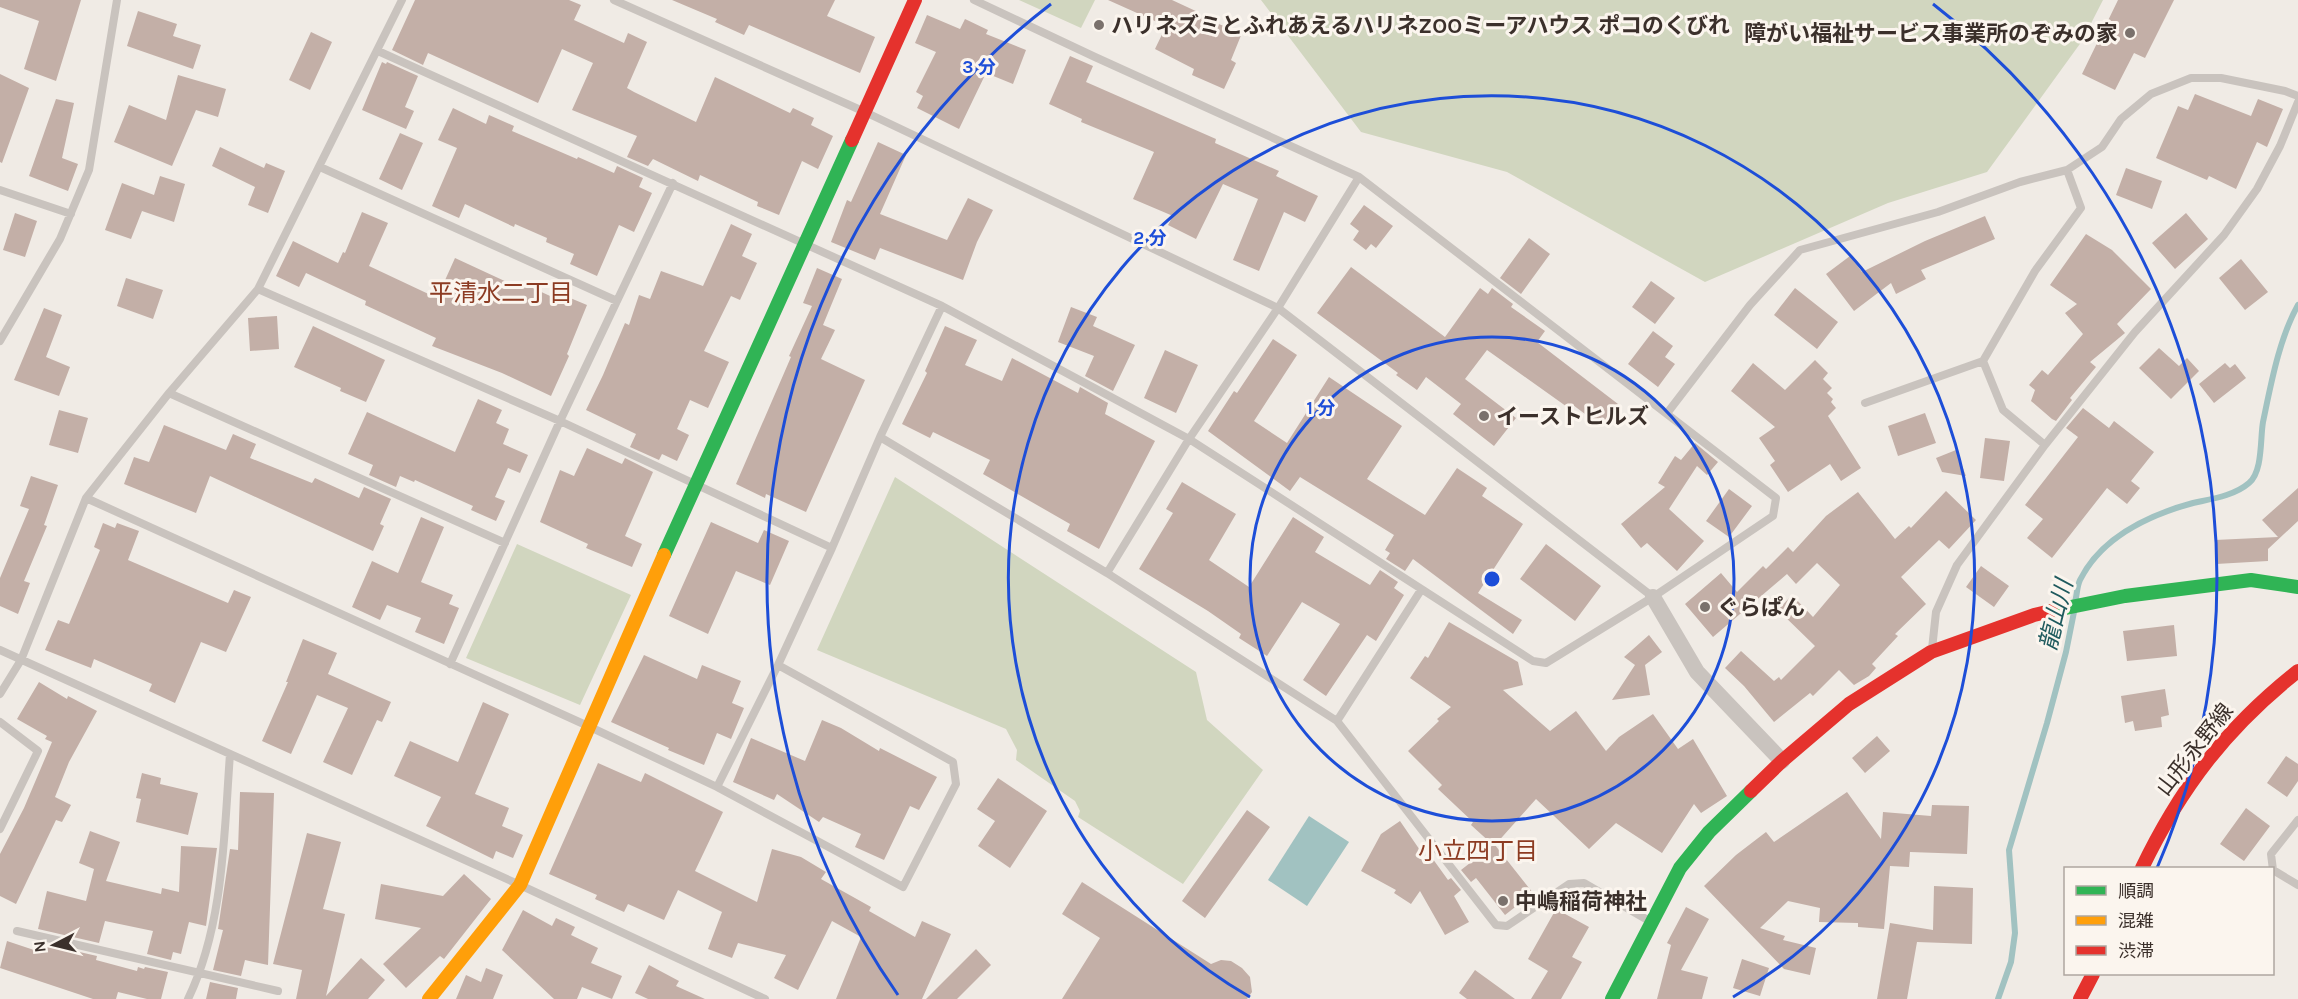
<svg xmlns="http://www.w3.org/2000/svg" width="2298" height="999" viewBox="0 0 2298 999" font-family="Karla,'Noto Sans JP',sans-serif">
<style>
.green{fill:#d1d6bf}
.water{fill:#a1c2c1}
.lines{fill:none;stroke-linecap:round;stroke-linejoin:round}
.stream{stroke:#a1c2c1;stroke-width:6}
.building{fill:#c3afa7}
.lane{stroke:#c9c3be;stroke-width:8}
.street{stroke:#c9c3be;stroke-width:16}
.fast{stroke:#30b455;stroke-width:14}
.slow{stroke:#ff9f0a;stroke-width:14}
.jam{stroke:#e5322d;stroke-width:14}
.ring{fill:none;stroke:#1d4ed8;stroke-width:3}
.poi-dot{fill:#7a716c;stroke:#fbf5ee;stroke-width:2}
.labels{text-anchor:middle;stroke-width:6;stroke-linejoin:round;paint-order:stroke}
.poi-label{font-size:22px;font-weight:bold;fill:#3b302b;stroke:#fbf5ee;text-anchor:start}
.street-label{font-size:22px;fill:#3b302b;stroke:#fbf5ee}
.neighbourhood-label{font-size:24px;fill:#8c3b22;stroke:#fbf5ee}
.water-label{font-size:24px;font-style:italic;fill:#1f5a5e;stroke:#fbf5ee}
.centre{fill:#1d4ed8;stroke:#fbf5ee;stroke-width:3}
.ring-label{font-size:18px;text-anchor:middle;font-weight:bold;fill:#1d4ed8;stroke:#fbf5ee;stroke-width:6;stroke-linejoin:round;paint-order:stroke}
</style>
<rect width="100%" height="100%" fill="#f0ebe5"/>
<!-- green -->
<path class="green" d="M1019,0H1095L1081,28Z
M1261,0H2103L2082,41L1987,172L1888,203L1705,282L1507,172L1361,132Z
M895,477L1196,672L1207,720L1263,770L1183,884L1078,817L1080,811L1075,801L1016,760L1017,750L1006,729L817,650Z
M517,544L631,595L580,705L466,658Z"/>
<!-- water -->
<path class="water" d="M1309,816L1349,842L1307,906L1268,880Z"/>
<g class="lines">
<!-- stream -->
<path class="stream" d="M2075,602C2077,595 2077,586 2080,580C2102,536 2149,515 2193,503C2211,499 2234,496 2249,483C2263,471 2260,439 2263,422C2271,384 2279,339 2298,305
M1998,999L2011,962L2015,933L2009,850L2047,723L2066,652L2074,612"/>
</g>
<!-- building -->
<path class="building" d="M0,0H81L56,81L24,69L39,21L0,7Z
M415,0H569L581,5L574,20L624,43L628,33L647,42L627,88L634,92L696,122L715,77L790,113L793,108L814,118L811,125L833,136L818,169L802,161L779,215L757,206L758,202L700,175L698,181L653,159L648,166L627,157L637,136L572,110L593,63L562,49L538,103L428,53L423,65L392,50Z
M672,0H835L827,16L875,37L860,73L749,25L744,35L715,22L717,19Z
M1108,0H1172L1200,13L1198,16L1242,33L1231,60L1236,63L1224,89L1192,75L1194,69L1155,49L1166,26Z
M2118,0H2174L2145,58L2134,53L2115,90L2082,74Z
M138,11L177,24L173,36L201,45L193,69L127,46Z
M927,15L960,29L965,19L988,30L986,34L1026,50L1013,84L986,73L959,129L917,108L923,96L916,92L936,52L915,43Z
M311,32L332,42L310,90L289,80Z
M1070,56L1093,66L1086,82L1216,139L1215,143L1279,171L1276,176L1318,196L1305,222L1284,212L1259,271L1233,260L1258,199L1223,184L1196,239L1168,225L1173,216L1133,199L1154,152L1081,122L1082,119L1049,104Z
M382,62L386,64L387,62L418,76L405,107L414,111L406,129L362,110Z
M0,74L29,88L2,163L0,162Z
M178,75L226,89L218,117L196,110L172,166L114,142L129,105L166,120Z
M2195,94L2251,116L2258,99L2283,109L2267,147L2257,142L2236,189L2209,176L2207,180L2156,158L2178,106L2188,110Z
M56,99L74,103L62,158L78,164L68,191L29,176Z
M453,108L486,124L489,115L514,126L512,131L577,159L578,157L614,173L617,166L643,178L639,187L652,193L634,232L619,225L597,276L570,264L574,254L546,242L547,238L515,224L514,227L465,204L459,218L432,206L457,148L438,140Z
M400,133L423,143L402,190L379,179Z
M878,142L906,155L880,214L947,240L968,198L993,210L977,242L963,280L880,248L875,260L831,242L847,200L851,202Z
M220,147L264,168L266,163L285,171L268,213L248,205L255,187L212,166Z
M2126,168L2162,181L2152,209L2116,195Z
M160,176L185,184L174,222L142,211L131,239L105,230L122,183L154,195Z
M1364,205L1393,226L1376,248L1371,244L1366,250L1353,240L1359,231L1350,224Z
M362,212L388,223L369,266L437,298L455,258L522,289L524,284L561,301L563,295L587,305L567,354L569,356L551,396L502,373L432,346L436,338L365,305L366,301L306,273L299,287L276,276L293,241L338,263L343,252L345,253Z
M15,213L37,221L25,257L3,250Z
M2186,213L2208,239L2175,269L2152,243Z
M1985,216L1995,239L1921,270L1926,279L1896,294L1891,283L1854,311L1826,274L1850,256L1862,272L1925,241Z
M731,224L752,234L742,256L757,263L740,300L731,296L704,351L729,362L708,408L690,400L677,429L689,435L677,461L662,454L659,460L630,447L636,434L586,410L603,375L625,323L629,325L639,295L650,299L661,271L703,286Z
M2086,234L2112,250L2151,289L2117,324L2125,333L2090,362L2096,367L2070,398L2072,400L2056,421L2052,419L2031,401L2035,390L2029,385L2042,370L2048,375L2083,334L2065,313L2077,304L2050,285Z
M1529,238L1550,254L1521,294L1500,278Z
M2241,259L2268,292L2245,310L2219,278Z
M1351,267L1445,337L1480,288L1488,294L1492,288L1513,304L1511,307L1545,331L1537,342L1618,404L1601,426L1573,405L1570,409L1487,350L1465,379L1516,418L1494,446L1453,414L1461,404L1426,377L1417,390L1396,375L1398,373L1317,313Z
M817,268L842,279L823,325L835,330L821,359L865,380L806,512L766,494L765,498L736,484L791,357L789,356L812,306L803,303Z
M126,278L163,290L153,319L117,306Z
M1651,281L1675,298L1655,324L1632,307Z
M1795,288L1838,322L1817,349L1774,315Z
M1071,307L1097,317L1093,326L1135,345L1113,391L1085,376L1094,356L1058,342Z
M44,308L62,315L46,357L70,367L59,396L14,380Z
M277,316L279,349L250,351L248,318Z
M313,326L385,360L366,402L340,391L341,388L294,367Z
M945,326L977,340L965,365L1002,381L1012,358L1078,393L1080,387L1108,403L1105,414L1155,441L1099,549L1067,531L1070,524L983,474L990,460L933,432L930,438L902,424L927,373L925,371Z
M1653,331L1673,346L1665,357L1675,364L1658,387L1628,364Z
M1273,339L1297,355L1254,421L1287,443L1329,377L1402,426L1367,479L1425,515L1457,468L1487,488L1482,496L1523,524L1478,593L1522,620L1513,634L1413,559L1405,571L1386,559L1390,553L1385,550L1394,535L1300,477L1290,491L1208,431L1234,391L1237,393Z
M2159,348L2179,366L2187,358L2199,371L2171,399L2139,368Z
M1165,350L1198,365L1176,413L1144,398Z
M1815,360L1828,373L1823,379L1832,388L1827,393L1833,399L1831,402L1836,408L1828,416L1861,468L1841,481L1830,464L1788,492L1770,465L1775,461L1759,438L1775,427L1731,391L1753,363L1785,390Z
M2225,363L2230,368L2235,364L2246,378L2214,403L2199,384Z
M478,399L502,410L496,423L509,429L503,444L528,455L520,473L508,468L495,497L505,501L496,521L471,510L473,506L415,480L414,482L400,476L396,487L369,475L373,465L348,454L367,412L455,452Z
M2083,408L2109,428L2114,421L2154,452L2131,481L2140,488L2127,504L2107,488L2052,558L2027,538L2043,519L2025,505L2078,437L2066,428Z
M59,410L88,418L78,453L49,445Z
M1925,413L1936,443L1898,456L1888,426Z
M164,425L226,450L233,434L256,444L250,458L312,483L315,478L359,498L364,487L391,499L380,524L384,526L373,551L210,476L196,513L124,484L134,457L149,462Z
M1985,438L2010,441L2004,481L1980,478Z
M1695,443L1718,462L1707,475L1697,466L1669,509L1704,541L1677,571L1647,543L1641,548L1621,524L1665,487L1658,483L1675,456L1681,460Z
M587,448L622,464L625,458L653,472L625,536L642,544L632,567L586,548L588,544L540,522L560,470L574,476Z
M1956,450L1966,476L1942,472L1936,458Z
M31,476L58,485L44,525L47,526L24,581L30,583L18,614L0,606V578L29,509L20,506Z
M1182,482L1236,514L1209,560L1249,587L1293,517L1324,537L1315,552L1370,585L1380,570L1398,582L1394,588L1404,595L1376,641L1367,635L1326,696L1303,680L1340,624L1302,602L1267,656L1239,638L1241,634L1208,611L1139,569L1173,513L1166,509Z
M2298,488V521L2268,549V561L2216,564L2215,540L2278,537L2262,520Z
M1729,489L1752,506L1729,537L1706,521Z
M1946,491L1976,520L1949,549L1939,540L1901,577L1926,604L1895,634L1898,636L1872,664L1876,668L1869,676L1854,685L1839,670L1813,696L1810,693L1774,722L1744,686L1725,668L1741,651L1774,681L1779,677L1781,680L1815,646L1778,610L1792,595L1813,617L1840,585L1817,563L1796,584L1787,574L1713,637L1685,604L1721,573L1737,592L1763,566L1766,569L1788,547L1793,552L1826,516L1858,492L1895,539L1909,526L1911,528Z
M421,517L444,527L421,582L453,595L449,604L459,608L444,644L415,632L421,618L387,605L380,620L352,607L372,561L398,573Z
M711,522L758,543L764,530L789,541L770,585L736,571L708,634L669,616Z
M103,523L115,528L117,523L139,531L128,560L228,603L234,590L251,597L226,652L201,642L175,703L149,691L152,684L94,659L91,668L45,650L58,620L69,624L100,550L94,547Z
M1546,544L1601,586L1575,621L1520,579Z
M1981,566L2009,586L1994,607L1966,587Z
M1449,622L1518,662L1523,685L1503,690L1550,731L1576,711L1606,751L1619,737L1653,714L1678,749L1693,739L1727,796L1701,813L1694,804L1662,853L1616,823L1589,849L1536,799L1495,845L1533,893L1505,915L1476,878L1471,882L1461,870L1493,845L1471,825L1473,822L1438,789L1442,785L1408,751L1439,721L1437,719L1451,707L1410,678L1425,656L1428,658Z
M2174,625L2177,656L2127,661L2123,631Z
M1649,635L1662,652L1645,665L1650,695L1612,700L1635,665L1624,657Z
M303,639L337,653L328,674L391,702L382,722L377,720L352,775L323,762L348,708L317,695L291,754L262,741L288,682H286Z
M644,655L697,679L702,665L741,681L732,703L744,708L731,739L717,733L704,765L668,750L669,748L611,722Z
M39,682L67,699L68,696L97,711L69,762L55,797L71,805L62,822L56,820L16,904L0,896V854L24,808L52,742L45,739L47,736L17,719Z
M2165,689L2169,715L2161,717L2162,727L2135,731L2133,721L2125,723L2121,696Z
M483,702L509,714L475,794L509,808L502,826L523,835L513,858L496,851L493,859L426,826L441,797L394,776L410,741L458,762Z
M822,720L841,728L879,751L880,748L937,777L919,810L910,806L884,860L855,847L861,834L823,817L819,822L777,794L774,800L733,782L751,738L805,761Z
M1877,736L1890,751L1865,773L1852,758Z
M2286,756L2298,764V781L2287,797L2267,783Z
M598,763L641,782L645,773L723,812L695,871L757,902L772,849L801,857L826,872L821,879L871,907L869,911L915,937L922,921L951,934L922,999H836L861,937L832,921L798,990L774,978L786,955L738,943L732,958L708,949L722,912L678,890L664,920L628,904L624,912L595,899L597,895L549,874Z
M142,773L161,778L160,784L198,793L188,835L136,822L141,799L136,798Z
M998,778L1047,811L1010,868L978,846L995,821L977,809Z
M240,792L274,793L268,965L245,960L241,976L213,970L223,930L218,929L230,849L238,850Z
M1847,792L1881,839L1883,812L1931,816L1932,805L1969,806L1967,854L1910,852L1909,867L1890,866L1884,929L1858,927V923L1819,922L1820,908L1788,901L1760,928L1785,936L1783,940L1816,948L1810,975L1784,969L1704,886L1736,855L1766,832L1774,842Z
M2246,808L2270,826L2244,861L2220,844Z
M1247,810L1270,827L1205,918L1182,901Z
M1400,821L1426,859L1430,855L1448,880L1451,878L1461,890L1454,896L1469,922L1445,935L1420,891L1411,904L1394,893L1396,890L1361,871L1381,834Z
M90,831L120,842L106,881L161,894L162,888L179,892L181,846L217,848L206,926L189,922L181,954L173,952L171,960L147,954L153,931L105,921L99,943L38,929L47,891L86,901L94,869L79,863Z
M307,833L341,842L323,909L345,914L326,996L361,958L385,980L368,999H296L302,970L273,964Z
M464,874L491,899L444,959L440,956L406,988L383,964L421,928L375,919L381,884L443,896Z
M1082,882L1211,964L1221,960L1231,961L1242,968L1250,977L1252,992L1247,999H1062L1100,938L1062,914Z
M1934,886L1973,888L1972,944L1917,942L1907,999H1877L1890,923L1933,930Z
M1686,907L1709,919L1681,970L1708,977L1702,999H1657L1671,945L1667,943Z
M1556,909L1589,927L1572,957L1582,962L1561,999H1531L1548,971L1528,959Z
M523,910L552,926L556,918L575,927L571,935L598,948L591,963L622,976L612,999L582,987L577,999H554L502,950Z
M7,941L34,950L36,942L97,956L96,960L137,971L138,967L144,969L145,967L168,972L161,999H147L118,992L116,999H93L0,968Z
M976,949L991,965L957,999H926Z
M1742,959L1769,968L1760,996L1733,988Z
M649,965L679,981L676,986L705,999H648L635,993Z
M486,968L503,975L493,999H456L466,975L481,982Z
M1475,970L1515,999H1467L1459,993Z
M210,982L238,988L236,999H206Z"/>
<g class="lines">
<!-- lane -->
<path class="lane" d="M614,0L865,112L1278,308L1653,597
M378,51L942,306L1189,439L1533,661L1546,663L1653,597L1773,516L1776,498L1359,177L1095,57L974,0
M320,167L617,301
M0,190L71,214
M258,289L560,421L832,548
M0,341L60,239L89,170L117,0
M169,393L505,543
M1865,403L1983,361
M1668,412L1750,305L1800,250L1938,212L2020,182L2067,170L2102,147L2121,119L2151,94L2191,78H2221L2285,91L2298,96
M880,437L1107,573L1337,721L1421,590
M2045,445L2003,410L1983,361L2035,271L2081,208L2067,170
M86,498L588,726L717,787L903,887L956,784L953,762L778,665
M1107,573L1189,439L1278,308L1359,177
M1932,649L1936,612L1957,565L2045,445L2135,332L2224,235L2257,189L2280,146L2298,102
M0,650L520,885L765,999
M450,664L560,421L673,183
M0,694L21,660L86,498L169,393L258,289L402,0
M1337,721L1496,925L1507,926L1569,884L1584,883L1651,922
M0,722L38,751L0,829
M717,787L778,665L832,548L880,437L942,306
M2298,820L2271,854L2273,870L2298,885
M17,931L278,991
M188,999C224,925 224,834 230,754"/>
<!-- street -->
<path class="street" d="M1653,597L1697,672L1782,761"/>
<!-- fast -->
<path class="fast" d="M664,555L852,140
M2051,611L2125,596L2251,580L2298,587
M1612,999L1680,868L1709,832L1751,791"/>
<!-- slow -->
<path class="slow" d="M429,999L520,885L664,555"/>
<!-- jam -->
<path class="jam" d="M852,140L915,0
M1751,791L1782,761L1849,704L1931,652L2034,615L2051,611
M2142,868C2181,787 2227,727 2298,671
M2080,999L2093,974"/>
</g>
<!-- distance rings -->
<g class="ring">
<circle cx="1492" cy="579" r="242"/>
<path d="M1250 997A483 483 0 1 1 1733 997"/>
<path d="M898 995A725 725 0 0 1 1051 4M1933 4A725 725 0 0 1 2157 868"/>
</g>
<!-- markers -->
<g class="poi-dot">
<circle cx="1099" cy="25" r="6"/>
<circle cx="2130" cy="33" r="6"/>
<circle cx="1484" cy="416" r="6"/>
<circle cx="1705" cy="607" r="6"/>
<circle cx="1503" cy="901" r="6"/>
</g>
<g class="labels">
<!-- poi labels -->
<g class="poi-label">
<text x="1111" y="33">ハリネズミとふれあえるハリネZOOミーアハウス ポコのくびれ</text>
<text x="2118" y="41" text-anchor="end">障がい福祉サービス事業所のぞみの家</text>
<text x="1496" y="424">イーストヒルズ</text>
<text x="1717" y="615">ぐらぱん</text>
<text x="1515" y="909">中嶋稲荷神社</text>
</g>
<!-- street labels -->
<g class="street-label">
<text transform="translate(2194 749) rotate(-52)" y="8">山形永野線</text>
</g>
<!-- neighbourhood labels -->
<g class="neighbourhood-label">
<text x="501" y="301">平清水二丁目</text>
<text x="1478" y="859">小立四丁目</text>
</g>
<!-- water labels -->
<g class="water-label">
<text transform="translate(2056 615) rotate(-76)" y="8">龍山川</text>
</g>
</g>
<circle cx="1492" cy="579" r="9" class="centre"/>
<g class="ring-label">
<text x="979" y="73">3 分</text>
<text x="1150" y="244">2 分</text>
<text x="1321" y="414">1 分</text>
</g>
<!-- legend -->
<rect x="2064" y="867" width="210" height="108" fill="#fbf5ee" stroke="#aea6a0" stroke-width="1.5"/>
<rect x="2076" y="886" width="30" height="9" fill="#30b455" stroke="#aea6a0" stroke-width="1.5"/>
<text x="2118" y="897" font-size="18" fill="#3b302b">順調</text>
<rect x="2076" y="916" width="30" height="9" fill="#ff9f0a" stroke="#aea6a0" stroke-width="1.5"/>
<text x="2118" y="927" font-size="18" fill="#3b302b">混雑</text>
<rect x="2076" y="946" width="30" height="9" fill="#e5322d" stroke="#aea6a0" stroke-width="1.5"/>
<text x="2118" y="957" font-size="18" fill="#3b302b">渋滞</text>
<!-- north arrow -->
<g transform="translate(54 945) rotate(263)" stroke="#fbf5ee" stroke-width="4.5" paint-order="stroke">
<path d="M0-4.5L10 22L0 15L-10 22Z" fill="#3b302b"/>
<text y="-9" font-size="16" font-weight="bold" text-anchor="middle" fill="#3b302b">N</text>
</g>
</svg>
